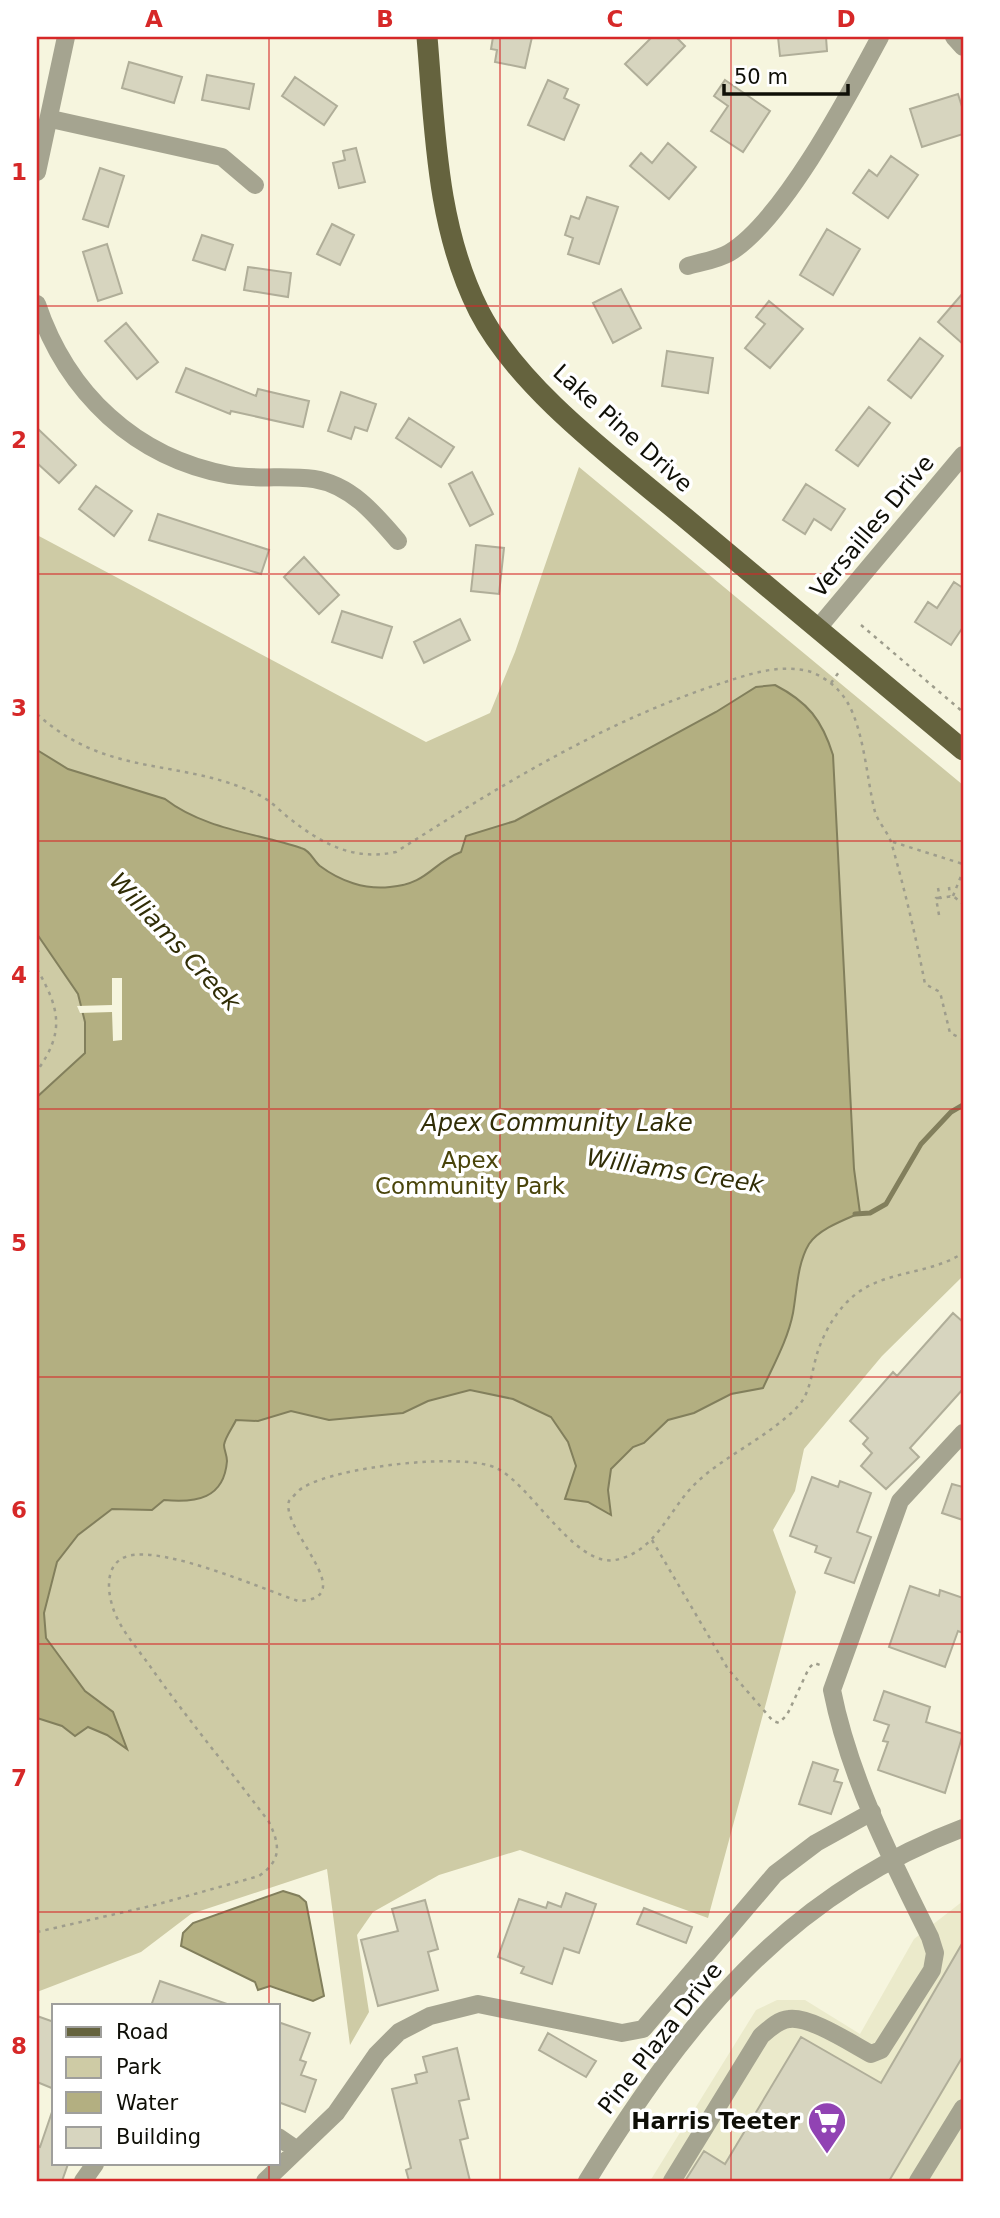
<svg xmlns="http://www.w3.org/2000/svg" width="1000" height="2218" viewBox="0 0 1000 2218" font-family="'DejaVu Sans',sans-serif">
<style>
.built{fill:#ebeacb}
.green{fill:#cecba5}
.water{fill:#b3af81;stroke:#827f5c;stroke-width:2}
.pier{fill:#f6f5de}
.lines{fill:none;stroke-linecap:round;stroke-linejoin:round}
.stream{stroke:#827f5c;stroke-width:5}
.building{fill:#d7d5bf;stroke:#b0ae99;stroke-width:2}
.path{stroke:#9e9d8c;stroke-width:2.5;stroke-dasharray:3.5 5;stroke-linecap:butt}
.minor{stroke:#a5a490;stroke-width:18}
.major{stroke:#65633e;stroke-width:21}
.grid{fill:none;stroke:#d62828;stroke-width:2;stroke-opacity:0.55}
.labels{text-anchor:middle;stroke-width:7;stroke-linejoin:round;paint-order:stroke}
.street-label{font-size:23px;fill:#0f0f07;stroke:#fff}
.park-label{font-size:23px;fill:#49440a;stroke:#fff}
.poi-label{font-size:23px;font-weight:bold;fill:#0f0f07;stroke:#fff;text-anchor:end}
.water-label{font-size:24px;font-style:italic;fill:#302d06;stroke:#fff}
.neatline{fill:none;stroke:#d62828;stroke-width:2.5}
.grid-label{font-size:23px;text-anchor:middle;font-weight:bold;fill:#d62828}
</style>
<rect width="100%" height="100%" fill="#f6f5de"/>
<!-- built -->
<path class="built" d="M963,1901V2181H650L756,2010L777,2000H805L860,2034L914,1939Z"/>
<!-- green -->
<path class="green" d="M579,467L963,785V1276L882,1356L804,1449L795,1491L773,1530L796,1592L708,1918L520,1850L439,1875L373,1912L357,1935L369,2012L350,2045L327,1869L191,1914L141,1952L37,1992V535L426,742L490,713L515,652Z"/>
<!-- water -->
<path class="water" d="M775,685C808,702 822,720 833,755L854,1169L860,1213C844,1220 819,1229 809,1244C797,1264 797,1291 793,1313C788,1339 774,1364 763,1388L731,1394L694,1413L668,1420L644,1443L633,1447L611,1469L608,1490L611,1515L588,1502L565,1499L576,1466L568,1442L551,1417L513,1399L470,1390L428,1401L403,1413L329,1420L291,1411L258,1421L236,1420C233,1427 225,1437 224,1445C224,1450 227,1455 227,1461C224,1499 196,1503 164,1500L152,1510L112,1509L78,1535L57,1562L44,1613L46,1638L85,1691L113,1712L127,1749L107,1735L88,1727L75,1736L62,1726L37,1718V1097L85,1053V1022L78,994L37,934V750L68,769L165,799C204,829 255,833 301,848C310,850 313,860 320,866C340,881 365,890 390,887C428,884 432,863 461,852L466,836L515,821L716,712L756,687Z
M283,1891L299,1896L306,1902L324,1996L313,2001L270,1986L258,1990L255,1982L181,1946L183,1933L193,1923Z"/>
<!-- pier -->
<path class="pier" d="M112,978H122V1040L113,1041L112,1012L80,1013L77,1006L112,1005Z"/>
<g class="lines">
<!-- stream -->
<path class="stream" d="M855,1214L870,1213L886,1204L921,1144L951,1112L963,1105"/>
</g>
<!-- building -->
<path class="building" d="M493,37H532L525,68L495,62L497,50L491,49Z
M652,37H676L685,46L647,85L625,64Z
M778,37H826L827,51L780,56Z
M129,62L182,77L174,103L122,88Z
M207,75L254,84L249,109L202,100Z
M295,77L337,106L324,125L282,96Z
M548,80L568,89L564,98L579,105L564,140L528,125Z
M725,80L770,111L743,152L711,131L728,106L714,96Z
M958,94L963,110V134L922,147L910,109Z
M668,143L696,167L669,199L630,166L641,153L652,163Z
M356,148L365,182L339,188L333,163L345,160L343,151Z
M891,156L918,175L888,218L853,193L869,170L877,176Z
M100,168L124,176L108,227L83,219Z
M587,197L618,207L599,264L568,254L573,238L565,235L571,216L579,219Z
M332,224L354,235L340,265L317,254Z
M827,229L860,249L833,295L800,275Z
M202,235L233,245L225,270L193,260Z
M107,244L122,293L98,301L83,252Z
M248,267L291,273L288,297L244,290Z
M621,289L641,328L613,343L593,303Z
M963,293V344L938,322Z
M769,301L803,329L770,368L745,348L765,324L756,317Z
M126,323L158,362L137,379L105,341Z
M920,338L943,356L911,398L888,380Z
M667,351L713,358L708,393L662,386Z
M186,368L256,396L258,389L309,401L303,427L231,411L230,414L176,392Z
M341,392L376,404L367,431L355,427L351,439L328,431Z
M869,407L890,423L858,466L836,450Z
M409,418L454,447L441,467L396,438Z
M37,428L76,465L59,483L37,463Z
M472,472L493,514L470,526L449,484Z
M806,484L845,509L831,530L814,519L805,534L783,520Z
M96,486L132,511L114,536L79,509Z
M158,514L269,550L261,574L149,540Z
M476,545L504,548L499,594L471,591Z
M304,557L339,595L319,614L284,577Z
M954,582L963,588V627L951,645L915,622L928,602L937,608Z
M342,611L392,627L382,658L332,642Z
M460,619L470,640L424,663L414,642Z
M953,1313L963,1322V1389L910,1448L919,1457L886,1489L861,1466L872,1453L863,1444L868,1438L850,1421L893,1372L897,1376Z
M812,1477L838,1487L840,1481L871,1493L857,1532L871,1537L854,1583L825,1573L831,1558L815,1552L817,1546L790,1536Z
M952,1484L963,1487V1520L942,1513Z
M910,1586L939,1596L940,1590L963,1598V1633L958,1631L945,1667L889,1647Z
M884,1691L930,1707L926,1722L963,1734L945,1793L878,1770L888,1742L883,1741L889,1725L874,1720Z
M813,1762L838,1770L834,1781L842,1783L831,1814L799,1804Z
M566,1893L596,1904L579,1953L564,1948L552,1984L521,1973L524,1967L498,1957L519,1899L546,1908L548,1902L561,1907Z
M425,1900L438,1949L428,1952L438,1990L378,2006L361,1940L398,1931L392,1909Z
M644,1908L692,1927L686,1943L637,1924Z
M963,1942V2056L889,2181H685L704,2151L725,2164L801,2037L881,2083Z
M160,1981L227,2004V2006H151Z
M37,2016L54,2022V2089L37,2082Z
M278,2022L310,2033L300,2060L306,2062L301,2075L316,2080L305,2112L278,2102Z
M548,2033L596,2061L586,2077L539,2050Z
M457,2048L469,2099L459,2101L468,2138L460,2140L470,2181H409L406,2170L411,2168L392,2089L417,2083L415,2075L427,2072L423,2057Z
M52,2112L54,2164H68L62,2181H37V2146L40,2147Z"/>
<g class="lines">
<!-- path -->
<path class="path" d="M861,625L963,712
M831,683L839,672
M37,714C108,779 181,757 259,795C270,800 280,811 289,818C322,844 353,861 396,852C495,789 598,725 710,687C741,677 775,663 808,671C819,674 832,683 839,691C864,717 866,778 875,812C879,824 889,833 892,845C905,891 916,937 925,984L940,992L950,1033L963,1039
M893,842L963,864
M949,887L950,896
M938,888L940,898L953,896L963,904
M953,896L963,871
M939,915L936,898H939
M37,969C60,1009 65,1032 37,1071
M652,1540L728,1669L773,1721L779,1723L787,1715L809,1668L814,1663L823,1666
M37,1932L155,1905L259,1876C282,1860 280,1845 269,1822C230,1770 189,1721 152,1669C139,1650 122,1632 114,1611C107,1592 104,1563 128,1556C165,1546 260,1588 298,1601C363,1599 280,1530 289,1501C293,1497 298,1490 304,1487C337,1467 461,1452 496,1468C530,1483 574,1567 615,1560C657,1552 669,1508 697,1482C726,1455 773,1434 799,1405C811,1392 812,1368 818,1351C825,1330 838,1308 856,1294C887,1270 929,1275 963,1253"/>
<!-- minor -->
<path class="minor" d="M954,37L963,47
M51,119L222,157L255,185
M37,172L66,37
M688,266C701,262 717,260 729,253C783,221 850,93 880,37
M37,304C67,393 135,458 229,475C257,480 286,475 314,479C351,485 375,514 398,541
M818,628L963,455
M278,2137L297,2150
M83,2181L95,2164
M265,2181L336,2113L377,2054L399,2032L430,2016L478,2004L622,2033L643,2029L775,1874L816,1843L872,1812
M587,2181C684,2024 785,1895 963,1828
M672,2181L761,2036C769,2029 778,2020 789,2019C810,2016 852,2044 871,2054L881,2050L932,1970L935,1953L930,1937C891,1859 849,1776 832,1690L900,1501L963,1433
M918,2181L963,2108"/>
<!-- major -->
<path class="major" d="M427,37C435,129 436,226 479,311C519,389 616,460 683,516C776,594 870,672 963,750"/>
</g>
<!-- grid -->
<path class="grid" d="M269,37V2006M500,37V2181M731,37V2181M37,306H963M37,574H963M37,841H963M37,1109H963M37,1377H963M37,1644H963M37,1912H963M269,2164V2181"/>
<!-- icons -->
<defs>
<g id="supermarket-pin" transform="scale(2.0125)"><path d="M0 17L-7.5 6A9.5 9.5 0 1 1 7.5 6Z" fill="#9143b3" stroke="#fff"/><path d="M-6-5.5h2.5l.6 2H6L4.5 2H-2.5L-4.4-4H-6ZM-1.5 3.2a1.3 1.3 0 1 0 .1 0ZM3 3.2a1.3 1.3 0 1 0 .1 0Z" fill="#fff"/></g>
</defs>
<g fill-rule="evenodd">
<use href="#supermarket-pin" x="827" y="2121"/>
</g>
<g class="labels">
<!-- street labels -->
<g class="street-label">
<text transform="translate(623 428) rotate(42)" y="8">Lake Pine Drive</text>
<text transform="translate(872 526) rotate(-50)" y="8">Versailles Drive</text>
<text transform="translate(660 2038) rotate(-52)" y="8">Pine Plaza Drive</text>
</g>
<!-- park labels -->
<g class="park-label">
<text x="470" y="1168">Apex<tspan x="470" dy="26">Community Park</tspan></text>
</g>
<!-- poi labels -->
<g class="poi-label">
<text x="800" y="2129">Harris Teeter</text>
</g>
<!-- water labels -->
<g class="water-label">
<text transform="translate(175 942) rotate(47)" y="8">Williams Creek</text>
<text x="557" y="1131">Apex Community Lake</text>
<text transform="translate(675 1171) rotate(9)" y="8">Williams Creek</text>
</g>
</g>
<!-- border -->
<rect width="1000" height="2218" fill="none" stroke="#ffffff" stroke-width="77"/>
<!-- legend -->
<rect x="52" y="2004" width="228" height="161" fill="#ffffff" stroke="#9f9f9c" stroke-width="2"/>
<rect x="66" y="2027" width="35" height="10" fill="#65633e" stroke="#9f9f9c" stroke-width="2"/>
<text x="116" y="2039" font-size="21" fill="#0f0f07">Road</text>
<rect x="66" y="2057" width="35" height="21" fill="#cecba5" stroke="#9f9f9c" stroke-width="2"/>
<text x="116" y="2074" font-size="21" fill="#0f0f07">Park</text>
<rect x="66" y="2092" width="35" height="21" fill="#b3af81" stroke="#9f9f9c" stroke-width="2"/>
<text x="116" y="2110" font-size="21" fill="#0f0f07">Water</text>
<rect x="66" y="2127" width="35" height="21" fill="#d7d5bf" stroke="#9f9f9c" stroke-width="2"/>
<text x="116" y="2144" font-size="21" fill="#0f0f07">Building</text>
<!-- scale -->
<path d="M724 84v10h124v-10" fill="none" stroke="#0f0f07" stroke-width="3.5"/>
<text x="734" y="84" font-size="21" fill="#0f0f07" stroke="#ffffff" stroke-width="5" paint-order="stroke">50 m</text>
<rect x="38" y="38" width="924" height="2142" class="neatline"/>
<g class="grid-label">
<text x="154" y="27">A</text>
<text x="385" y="27">B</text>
<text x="615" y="27">C</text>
<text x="846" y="27">D</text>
<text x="19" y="180">1</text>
<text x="19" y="448">2</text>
<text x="19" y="716">3</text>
<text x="19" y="983">4</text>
<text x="19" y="1251">5</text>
<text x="19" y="1518">6</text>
<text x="19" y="1786">7</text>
<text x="19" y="2054">8</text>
</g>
</svg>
